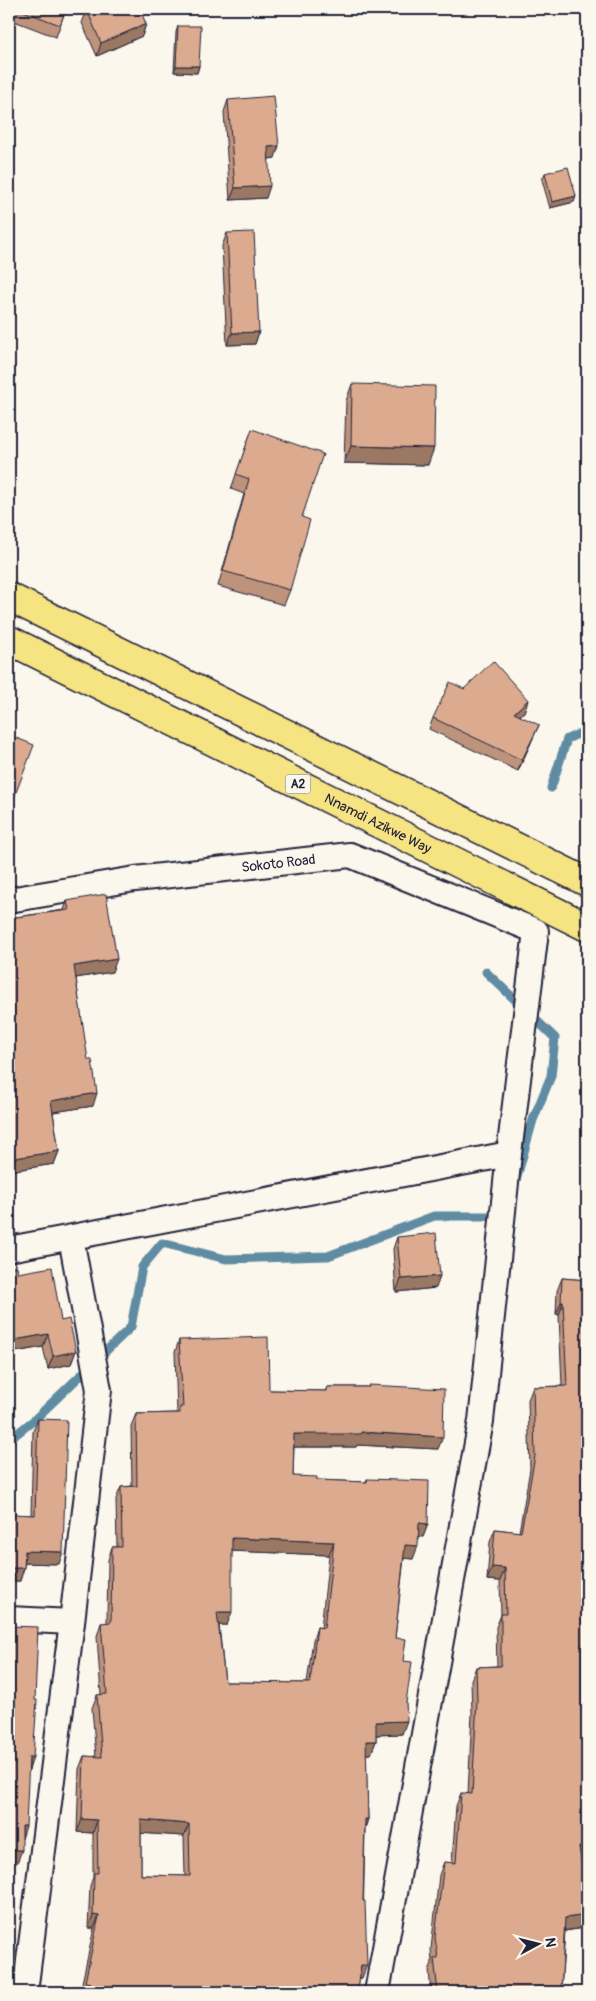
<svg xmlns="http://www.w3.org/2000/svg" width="596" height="2001" viewBox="0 0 596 2001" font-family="Pangolin,sans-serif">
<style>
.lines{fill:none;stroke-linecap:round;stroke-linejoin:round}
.stream{stroke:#5f8ca3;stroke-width:9}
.minor-casing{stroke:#22223b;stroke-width:28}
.trunk-casing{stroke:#22223b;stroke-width:31}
.minor{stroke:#fbf7ec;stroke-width:24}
.trunk{stroke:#f6e381;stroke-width:28}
.wall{fill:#bd937b;stroke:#22223b;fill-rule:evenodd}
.shaded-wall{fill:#9a7864;stroke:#22223b}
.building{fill:#dcab8f;stroke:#22223b;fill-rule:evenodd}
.labels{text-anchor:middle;stroke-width:4;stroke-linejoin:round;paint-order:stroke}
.shield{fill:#fbf7ec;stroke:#636270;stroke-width:1}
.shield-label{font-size:12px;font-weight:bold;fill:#22223b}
.street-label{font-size:14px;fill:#22223b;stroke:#fbf7ec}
</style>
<rect width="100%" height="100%" fill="#fbf7ec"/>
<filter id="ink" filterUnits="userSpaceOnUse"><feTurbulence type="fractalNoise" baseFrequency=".02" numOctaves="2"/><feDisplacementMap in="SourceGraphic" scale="10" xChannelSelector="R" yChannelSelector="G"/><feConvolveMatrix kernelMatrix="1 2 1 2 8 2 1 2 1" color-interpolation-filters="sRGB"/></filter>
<g filter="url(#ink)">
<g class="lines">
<!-- stream -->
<path class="stream" d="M551,788L567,739L587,730
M486,972L555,1038L551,1076L533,1120L516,1180
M9,1440L34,1420L131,1327L142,1267L162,1243L226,1259L328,1256L434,1216H501"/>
<!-- minor casing -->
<g class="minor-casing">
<g id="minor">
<path id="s1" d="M9,900L135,879L350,855L536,931L509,1154L481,1421L377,1992"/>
<path d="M9,1249L509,1154"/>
<path d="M9,1619L72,1622"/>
<path d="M25,1992L72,1622L99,1390L71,1238"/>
</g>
</g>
<!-- trunk casing -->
<g class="trunk-casing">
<g id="trunk">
<path d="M9,597L587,882"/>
<path id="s2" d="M9,640L587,927"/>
</g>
</g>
<!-- minor -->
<use href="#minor" class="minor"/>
<!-- trunk -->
<use href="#trunk" class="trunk"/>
</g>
<!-- wall -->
<path class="wall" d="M9,9H66L56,37L9,19Z
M87,10L146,24L142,36L97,56L82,23Z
M178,26L199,66L197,73L174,72L176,32Z
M228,100L275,158L268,159L266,198L230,200L224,112Z
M545,173L576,196L574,202L550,208L542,180Z
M227,233L259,332L255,344L227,345L222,246Z
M352,384L428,465L344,463L346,401Z
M252,429L302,517L290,590L284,605L218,586L244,494L231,489Z
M464,689L528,700L524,712L520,716L534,736L518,771L429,729L433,718Z
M67,901L112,972L76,978L93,1106L53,1112L59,1151L54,1164L9,1171V918L64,910Z
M397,1237L436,1288L396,1292L393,1249Z
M9,1268L18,1273L61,1321L76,1351L71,1364L48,1369L43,1347L9,1353Z
M562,1278L587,1280V1859L581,1860L587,1920L585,1928L565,1931L561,1992H431L429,1971L432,1963L431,1949L439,1875L444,1862L452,1863L456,1806L461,1793L468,1794L472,1714L471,1680L476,1667L497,1666L496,1627L501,1615L500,1581L487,1580L490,1542L495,1529L519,1532L530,1469L528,1400L533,1387L562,1386L559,1315L556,1314L557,1291Z
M179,1340L269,1390L325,1391L327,1387H369V1385L438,1449L357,1445L356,1447H294L293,1476L317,1480L366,1482L367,1479L428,1524L423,1537L418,1536L413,1559L404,1558L395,1638L403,1661L406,1702L402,1734L376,1735V1741L371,1754H366L368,1819L365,1829L362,1978H359L358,1992H80L94,1928H88L90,1886L93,1877V1833L77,1832L79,1769L84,1756L96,1757L92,1708L97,1695H101L97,1636L101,1623H107L108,1560L112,1547H117L116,1499L121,1487L132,1486L131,1426L136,1414L177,1413L175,1352ZM232,1551L329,1555L321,1628L317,1627L313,1640L307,1683L225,1682L219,1625H227ZM141,1833L184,1836L185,1876L141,1875Z
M38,1419L59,1564L25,1563L20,1581H9V1514L31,1515L33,1431Z"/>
<!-- shaded-wall -->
<path class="shaded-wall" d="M146,24L142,36L97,56L101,43Z
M176,66H199L197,73L174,72Z
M279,146L275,158L263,160L268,147Z
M270,186L266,198L230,200L235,188Z
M576,196L574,202L550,208L552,202Z
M259,332L255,344L227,345L232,333Z
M351,446L434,448L428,465L344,463Z
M528,700L524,712L510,724L514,713Z
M539,725L534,736L518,771L522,760Z
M117,959L112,972L69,979L74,966Z
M97,1093L93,1106L47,1113L51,1101Z
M59,1151L54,1164L9,1171V1159Z
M440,1276L436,1288L396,1292L401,1279Z
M561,1302H563L559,1315L556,1314Z
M48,1334L43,1347L9,1353V1341Z
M76,1351L71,1364L48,1369L53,1356Z
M12,1401L9,1410V1402Z
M361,1432L443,1437L438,1449L357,1445L356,1447H289L294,1434Z
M419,1523L428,1524L423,1537L414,1536Z
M232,1538L334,1542L329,1555L228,1551Z
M405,1545L418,1546L413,1559L400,1558Z
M25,1551L63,1552L59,1564L20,1563Z
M492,1567L505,1568L500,1581L487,1580Z
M9,1568H24L20,1581H9Z
M217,1612H232L227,1625H213Z
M407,1721L402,1734L372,1735L376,1722Z
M366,1741H376L371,1754H361Z
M29,1757H33L29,1770Z
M82,1819L97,1820L93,1833L77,1832Z
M365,1819H368L363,1832Z
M141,1820L189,1824L184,1836L136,1833Z
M22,1826H26L22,1839Z
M579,1847H587V1859L575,1860Z
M12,1850H22L17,1863H9Z
M93,1915L99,1916L94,1928H88Z
M587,1915V1920L585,1928L561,1931L565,1918Z
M9,1959H13L9,1970Z
M361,1965H367L362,1978H356Z"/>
<!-- building -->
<path class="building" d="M18,9H66L60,25Z
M91,9H140L146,24L101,43L87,10Z
M178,26H201L199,66H176Z
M274,96L279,146L268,147L270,186L235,188L228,100Z
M568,167L576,196L552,202L545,173Z
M254,232L259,332L232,333L227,233Z
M352,384L435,386L434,448L351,446Z
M252,429L323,454L302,517L310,520L290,590L223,571L249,479L236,474Z
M493,661L528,700L514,713L539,725L522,760L433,718L450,682L464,689Z
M9,735L34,745L9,811Z
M106,894L117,959L74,966L88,1060H92L97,1093L51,1101L59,1151L9,1159V918L69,910L67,901Z
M436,1233L440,1276L401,1279L397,1237Z
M17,1266L18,1273L52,1267L61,1321L69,1319L76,1351L53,1356L48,1334L9,1341V1268Z
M562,1278L587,1280V1847H579L587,1901V1915L565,1918L561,1992H438L434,1958H438L435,1937L444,1862L456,1863L461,1793L472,1794L477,1701L476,1667L501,1666V1614H506L505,1568L492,1567L495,1529L521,1532L535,1456L533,1387L567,1386L563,1302H561Z
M268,1337L269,1390L327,1391V1387H369V1385L444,1389L443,1437L361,1432V1434H294L293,1476L317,1477V1480L367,1482V1479L429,1481L428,1524L419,1523L418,1546L405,1545L395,1638L406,1639L403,1661L412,1662L406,1702L407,1721L376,1722V1741H366L368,1819H365L363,1901H365L367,1965H361L358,1992H89L91,1983L85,1982L99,1916L93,1915L94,1873H98L97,1820L82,1819L84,1756L102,1757L97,1695L107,1694L101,1623L111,1622L112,1547H122L121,1487L137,1486L136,1414L180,1413V1407H183L179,1340ZM232,1538L334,1542L324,1628L317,1627L310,1683L225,1682L217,1612H232ZM141,1820L189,1824L190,1876L141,1875Z
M9,1392L12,1401L9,1402Z
M38,1419L67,1420L63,1552L25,1551L24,1568H9V1514L35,1515Z
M9,1626L38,1627L35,1700H37L33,1757H29L26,1826H22V1850H12L9,1887Z
M9,1913H11L13,1959H9Z"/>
</g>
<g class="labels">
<!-- shield labels -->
<rect class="shield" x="285.5" y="774.5" width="25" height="19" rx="4"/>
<g class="shield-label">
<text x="298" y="788">A2</text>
</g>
<!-- street labels -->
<g class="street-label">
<text dy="5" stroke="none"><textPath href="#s2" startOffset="412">Nnamdi Azikwe Way</textPath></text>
<text dy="5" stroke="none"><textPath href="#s1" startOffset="272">Sokoto Road</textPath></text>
</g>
</g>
<!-- margin -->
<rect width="596" height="2001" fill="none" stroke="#fbf7ec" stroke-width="30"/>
<rect x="15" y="15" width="566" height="1971" fill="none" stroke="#22223b" stroke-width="2" filter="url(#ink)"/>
<!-- north arrow -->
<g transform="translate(538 1944) rotate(83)" stroke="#fbf7ec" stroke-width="4" paint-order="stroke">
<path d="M0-4L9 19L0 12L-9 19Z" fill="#22223b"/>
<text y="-8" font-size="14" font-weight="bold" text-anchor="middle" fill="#22223b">N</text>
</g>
</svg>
